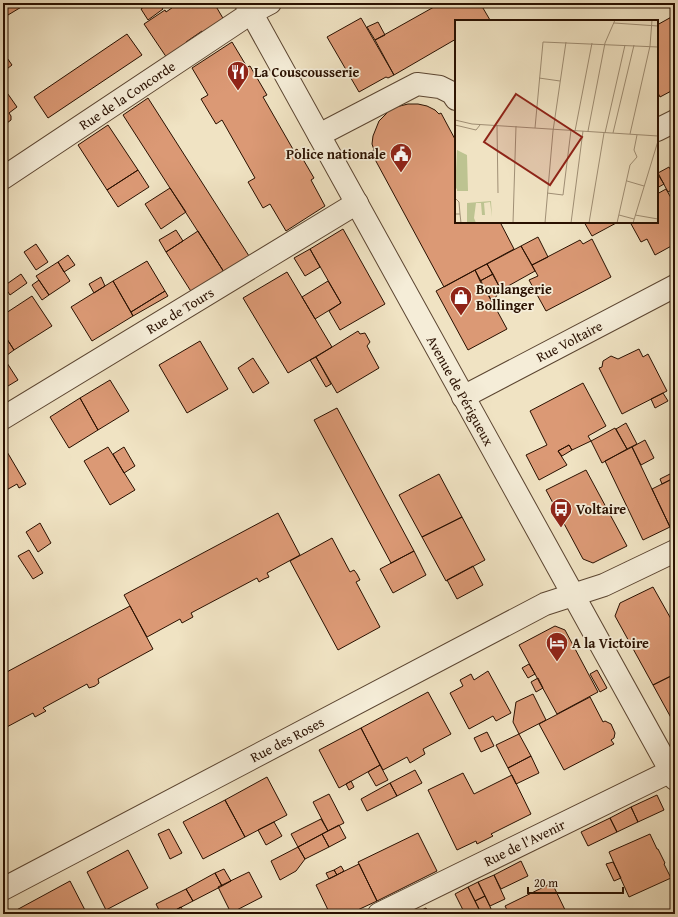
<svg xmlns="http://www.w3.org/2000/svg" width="678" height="917" viewBox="0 0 678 917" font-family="'Gentium Book Plus',serif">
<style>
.building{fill:#db9975;stroke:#291000}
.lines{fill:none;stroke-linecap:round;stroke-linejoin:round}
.minor-casing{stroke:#5b4531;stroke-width:24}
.minor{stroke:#f5edd8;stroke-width:22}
.labels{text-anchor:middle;stroke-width:3.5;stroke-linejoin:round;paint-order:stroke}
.poi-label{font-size:14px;font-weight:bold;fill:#291000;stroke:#f5edd8;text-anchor:start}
.street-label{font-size:14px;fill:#291000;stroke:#f5edd8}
.inset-road{fill:none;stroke:#a08f75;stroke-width:1}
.view{fill:#8f2418;fill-opacity:0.15;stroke:#8f2418;stroke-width:2}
.inset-edge{fill:none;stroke:#291000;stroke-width:2}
</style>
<rect width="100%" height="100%" fill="#f0e3c3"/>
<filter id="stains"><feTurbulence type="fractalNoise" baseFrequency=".005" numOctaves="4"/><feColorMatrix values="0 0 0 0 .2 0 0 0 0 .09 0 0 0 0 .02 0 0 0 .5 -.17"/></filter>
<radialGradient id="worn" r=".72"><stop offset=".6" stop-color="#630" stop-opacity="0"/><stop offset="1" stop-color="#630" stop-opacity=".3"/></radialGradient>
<!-- building -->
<path class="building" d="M3,3H28L3,18Z
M149,3H159L163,9L148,20L141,9Z
M179,3H214L224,20L204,33L202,31L186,42L187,44L167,58L144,24L165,10L166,12Z
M441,3H480L490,20L456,21V39L394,75L375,40Z
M675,15V89L660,97L657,91V25Z
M361,18L394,75L388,78L386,77L359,92L327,37Z
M378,22L385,35L375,40L367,27Z
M127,34L142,55L48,118L34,97Z
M232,42L247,67L250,66L267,95L263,97L294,151L297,149L314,178L311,180L325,206L286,231L270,204L263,208L248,182L255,178L222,120L216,124L201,99L208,95L192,68Z
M5,55L12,65L3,72V57Z
M3,87L17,107L9,113L11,116V120L3,126Z
M148,98L249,256L224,272L123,115Z
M408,104H418L427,106L435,110L439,114L441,113L456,141V222H500L514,249L444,287L371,152L374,150L372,144L373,136L379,121L392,108Z
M108,125L138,170L107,190L78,145Z
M669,167L675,178V188L668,192L658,173Z
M138,170L149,187L118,207L107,190Z
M657,173L664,184L657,188Z
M170,188L186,212L161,229L145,204Z
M666,189L675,205V244L655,255L647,239L641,242L630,222H657V194Z
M584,222H618L592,236Z
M343,229L385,304L340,330L329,311L341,303L310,249Z
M176,230L183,241L166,252L159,240Z
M198,231L224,272L192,293L166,252Z
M538,237L548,257L532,265L521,246Z
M592,239L611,277L546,311L529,280L538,276L532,265L580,240L583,244Z
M36,244L48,262L36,270L24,252Z
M521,246L535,271L501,290L487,264Z
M310,249L320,267L305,276L294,258Z
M68,255L75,265L64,272L58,262Z
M147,261L165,291L131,312L113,281Z
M58,262L70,281L49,295L36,276Z
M487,264L493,274L480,281L475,270Z
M475,270L507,329L468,350L436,291Z
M287,272L332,347L288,373L243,298Z
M21,274L27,283L10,295L4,286Z
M493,274L501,290L492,302L480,281Z
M101,277L105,286L94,293L89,284Z
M39,280L49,295L42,300L32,285Z
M113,281L133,316L92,341L71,307Z
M328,281L341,303L315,319L302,297Z
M165,291L168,296L133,316L131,312Z
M32,296L52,326L14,350L3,333V315Z
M358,331L360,334L365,333L370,342L367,346L379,368L337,393L316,357Z
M7,339L14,350L3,358V341Z
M200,341L228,389L187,413L159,365Z
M639,349L643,357L648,354L667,391L622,414L599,368L602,367L603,361L611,356L618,359Z
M316,357L331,384L326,387L310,360Z
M253,358L269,383L253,393L238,368Z
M3,361L7,363L18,380L3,389Z
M110,380L129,411L98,430L80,398Z
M583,383L606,426L588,436L591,441L572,450L569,445L558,451L567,465L539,480L526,455L547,445L530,411Z
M663,393L668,401L655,408L651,399Z
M80,398L98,430L69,448L50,417Z
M337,408L414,551L391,563L314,420Z
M626,423L637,444L627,449L616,429Z
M615,428L627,449L602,463L591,441Z
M645,440L654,458L641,465L632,447Z
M3,445L26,484L19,488L17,484L3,492Z
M569,445L572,450L562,456L558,451Z
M108,447L135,490L110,505L84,461Z
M124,447L135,466L124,473L113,454Z
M632,447L670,527L643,540L605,461Z
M586,470L627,546L593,563L583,559L546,490Z
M672,473L674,478L662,484L660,479Z
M439,474L462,517L422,537L399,495Z
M674,478L675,525L670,527L652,489Z
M278,513L300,555L267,573L269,577L264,579L259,582L257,578L191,613L193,617L182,623L180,619L147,637L124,595Z
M462,517L485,560L446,581L422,537Z
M40,523L51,543L38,552L26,532Z
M332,538L350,572L354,570L357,574L360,580L356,582L380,627L338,650L290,561Z
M29,550L43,573L33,579L18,556Z
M414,551L426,575L393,593L380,569Z
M473,566L483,585L457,599L447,580Z
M653,587L675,626V674L653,685L615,616L620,603Z
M130,606L153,649L98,679L99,683L95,686L89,688L87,684L43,708L46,711L35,717L33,713L3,729V674Z
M555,626L565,630L598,692L557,714L519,645Z
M529,664L535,674L528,678L522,668Z
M597,670L607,688L600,692L590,674Z
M488,671L511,713L496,721L493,716L469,729L450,693L463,686L460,680L471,674L474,680Z
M675,674V725L653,685Z
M538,678L543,688L536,692L531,682Z
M428,692L451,734L423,749L425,754L410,763L407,757L383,770L361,728Z
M533,694L546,720L519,734L513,722L516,702Z
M590,697L603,722L605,721L611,724L615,733L614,738L611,740L614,744L564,770L539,724Z
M361,728L380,765L339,788L319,750Z
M487,732L494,746L481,752L474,738Z
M519,734L531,756L508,768L496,745Z
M531,756L539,773L516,784L508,768Z
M380,765L388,780L376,786L368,772Z
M415,770L422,783L397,796L390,783Z
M463,773L474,794L512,775L531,814L491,834L493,836L477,844L476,841L457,850L428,790Z
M267,777L287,815L245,837L225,800Z
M351,781L354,787L349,790L346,784Z
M390,783L397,796L367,811L361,799Z
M329,794L344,823L328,831L313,802Z
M657,795L664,810L638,822L631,807Z
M225,800L245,837L203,859L183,822Z
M631,807L638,822L617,832L610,818Z
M610,818L617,832L588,846L581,832Z
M321,819L328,831L298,847L291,834Z
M274,822L282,836L266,845L258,830Z
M339,825L346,838L329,847L322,834Z
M169,829L182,853L170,859L158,834Z
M418,833L437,871L377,901L358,862Z
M322,834L329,847L305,859L298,847Z
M650,834L657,849H658L665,863L664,864L671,878L629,897L609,852Z
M298,847L305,859L296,871L280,880L271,861Z
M128,850L148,888L106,910L87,872Z
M521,861L528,876L501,889L494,875Z
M613,862L621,878L614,881L606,864Z
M359,864L377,901L349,914H330L316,885Z
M341,866L344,871L337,875L334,870Z
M224,869L231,881L222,886L215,873Z
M334,870L337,875L329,879L326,873Z
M249,872L262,897L231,913L218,887Z
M215,873L222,886L193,901L186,889Z
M494,875L505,899L490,906L478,882Z
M70,881L87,914H12L11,913Z
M478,882L485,896L475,901L468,887Z
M552,883L567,914H509L505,906Z
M468,887L479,909L468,914H465L455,894Z
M186,889L193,901L168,914H161L156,904Z
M485,896L493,913L490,914H468L479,909L475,901Z
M181,907L185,914H168Z
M426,908L429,914H413Z"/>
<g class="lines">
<!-- minor casing -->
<g class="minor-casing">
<g id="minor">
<path id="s1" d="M246,3L675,779"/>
<path d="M657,130L675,121"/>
<path d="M319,135L417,84L440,87L452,93L456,99"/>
<path id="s2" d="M3,178L251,13L270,3"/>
<path id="s3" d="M463,397L675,286"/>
<path id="s4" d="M3,418L357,203"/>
<path id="s5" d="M3,889L545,604L604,585L675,551"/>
<path id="s6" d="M379,914L671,771"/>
</g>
</g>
<!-- minor -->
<use href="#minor" class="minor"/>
</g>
<!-- icons -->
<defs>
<g id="restaurant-pin" transform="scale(1.15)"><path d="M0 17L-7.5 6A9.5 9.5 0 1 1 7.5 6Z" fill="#8f2418" stroke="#f5edd8"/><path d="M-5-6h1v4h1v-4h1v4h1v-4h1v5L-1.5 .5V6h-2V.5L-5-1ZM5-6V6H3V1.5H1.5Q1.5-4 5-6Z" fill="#fff"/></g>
<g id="civic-pin" transform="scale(1.15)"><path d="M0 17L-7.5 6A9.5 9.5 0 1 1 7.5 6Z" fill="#8f2418" stroke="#f5edd8"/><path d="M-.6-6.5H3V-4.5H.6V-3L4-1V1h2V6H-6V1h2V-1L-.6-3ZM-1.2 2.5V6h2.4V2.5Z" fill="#fff"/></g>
<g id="shop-pin" transform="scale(1.15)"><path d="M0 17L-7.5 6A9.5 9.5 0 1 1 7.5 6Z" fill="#8f2418" stroke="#f5edd8"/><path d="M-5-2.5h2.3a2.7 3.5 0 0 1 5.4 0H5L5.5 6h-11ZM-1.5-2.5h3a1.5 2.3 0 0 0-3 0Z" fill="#fff"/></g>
<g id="bus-pin" transform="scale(1.15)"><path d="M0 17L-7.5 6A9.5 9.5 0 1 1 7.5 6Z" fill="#8f2418" stroke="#f5edd8"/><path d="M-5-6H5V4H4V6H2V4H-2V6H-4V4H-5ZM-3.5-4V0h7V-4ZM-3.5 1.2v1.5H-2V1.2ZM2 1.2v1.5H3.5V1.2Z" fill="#fff"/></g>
<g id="hotel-pin" transform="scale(1.15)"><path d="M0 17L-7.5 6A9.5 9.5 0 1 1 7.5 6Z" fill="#8f2418" stroke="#f5edd8"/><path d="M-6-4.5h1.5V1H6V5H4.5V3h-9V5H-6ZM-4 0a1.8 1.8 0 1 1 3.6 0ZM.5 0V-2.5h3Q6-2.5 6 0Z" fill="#fff"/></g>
</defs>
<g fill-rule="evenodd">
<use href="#restaurant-pin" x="238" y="72"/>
<use href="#civic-pin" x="401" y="154"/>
<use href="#shop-pin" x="461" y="297"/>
<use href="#bus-pin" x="561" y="509"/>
<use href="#hotel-pin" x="557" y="643"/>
</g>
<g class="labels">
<!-- poi labels -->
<g class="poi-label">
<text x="254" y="77">La Couscousserie</text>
<text x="386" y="159" text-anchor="end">Police nationale</text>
<text x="476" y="294">Boulangerie<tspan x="476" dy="16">Bollinger</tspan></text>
<text x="576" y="514">Voltaire</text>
<text x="572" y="648">A la Victoire</text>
</g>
<!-- street labels -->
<g class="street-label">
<text dy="5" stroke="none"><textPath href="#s2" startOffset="149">Rue de la Concorde</textPath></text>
<text dy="5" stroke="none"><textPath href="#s4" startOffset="207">Rue de Tours</textPath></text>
<text dy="5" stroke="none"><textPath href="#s3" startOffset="120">Rue Voltaire</textPath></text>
<text dy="5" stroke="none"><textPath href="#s1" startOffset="443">Avenue de Périgueux</textPath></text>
<text dy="5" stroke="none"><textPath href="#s5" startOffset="321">Rue des Roses</textPath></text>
<text dy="5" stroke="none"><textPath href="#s6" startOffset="162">Rue de l'Avenir</textPath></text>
</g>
</g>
<!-- overview -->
<g transform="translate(455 20)">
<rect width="203" height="203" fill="#f0e3c3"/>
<path d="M2,130L12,135L13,171H2V168L0,171ZM36,181L37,197L35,182L29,183L30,195H27L26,183H21L19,198L21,203H12V183Z" fill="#bdc391"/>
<path class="inset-road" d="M159,3L203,6M84,58L105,61M0,100L17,104L203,116M0,105L21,110L25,105M42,105L43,173M80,108L88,22L203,27M120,111L137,23M133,111L150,23L160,0M150,113L170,25M158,113L179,25M175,114L195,26L197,0M172,161L189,166M92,173L108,175L116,110M0,178L4,182L5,194M0,194H5L6,203M164,195L179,199M180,195L203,199M58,203L61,106M90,203L98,111L111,22M116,203L128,111M134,203L149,113M162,203L175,145L182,137L179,130L182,115M178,203L203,121"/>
<path class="view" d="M61,74L127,117L95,165L29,122Z"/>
<rect width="203" height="203" class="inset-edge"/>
</g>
<!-- margin -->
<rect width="678" height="917" fill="none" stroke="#f0e3c3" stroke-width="16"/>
<rect x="4" y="4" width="670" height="909" fill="none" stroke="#291000" stroke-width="2"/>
<rect x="8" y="8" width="662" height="901" fill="none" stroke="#291000"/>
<!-- scale -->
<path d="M528 887v6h95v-6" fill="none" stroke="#291000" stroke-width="2"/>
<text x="534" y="887" font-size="12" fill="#291000" stroke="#f5edd8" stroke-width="3" paint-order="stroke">20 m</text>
<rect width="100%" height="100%" filter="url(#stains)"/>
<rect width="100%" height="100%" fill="url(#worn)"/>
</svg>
